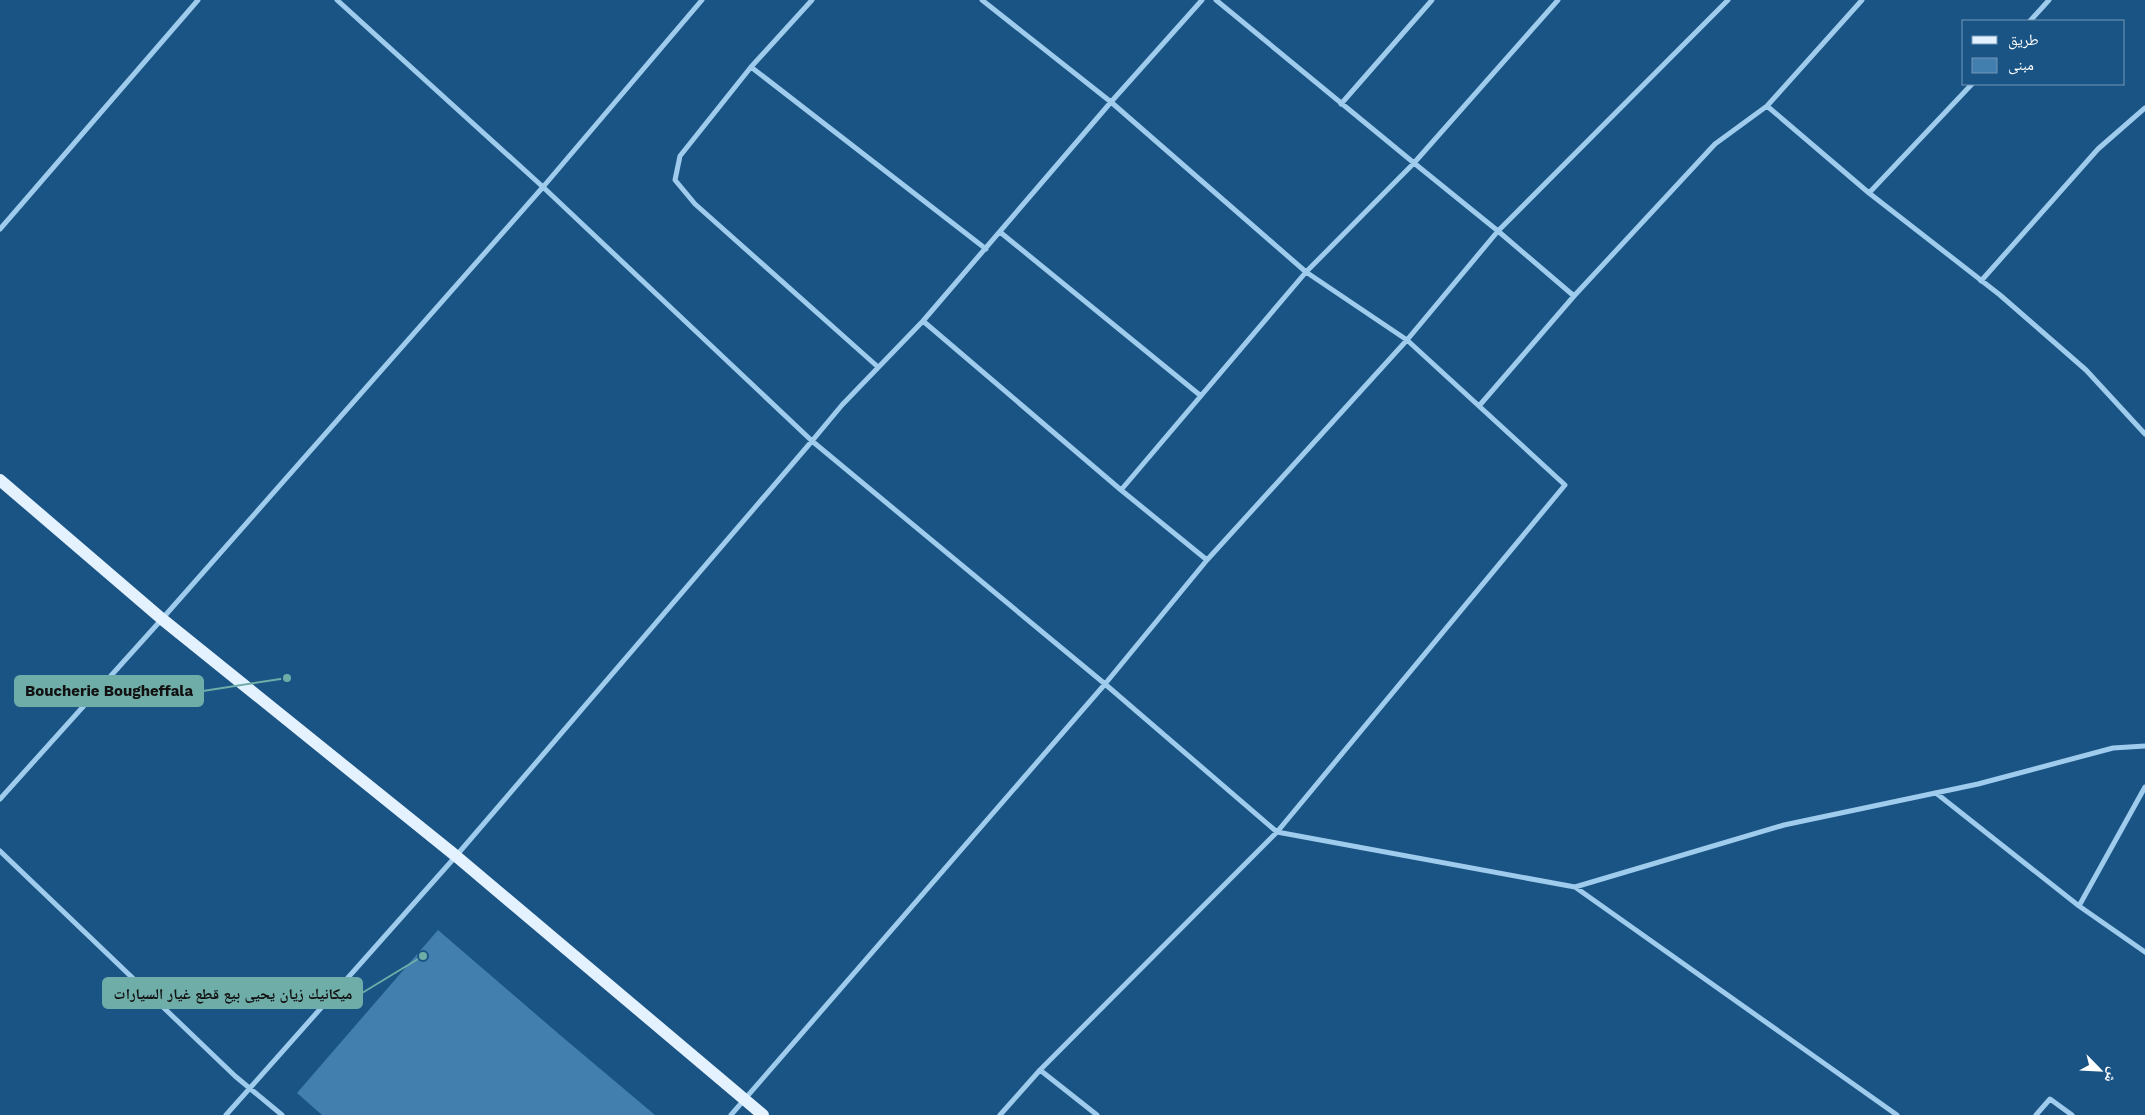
<svg xmlns="http://www.w3.org/2000/svg" width="2145" height="1115" viewBox="0 0 2145 1115" font-family="'Work Sans','Noto Naskh Arabic',sans-serif">
<style>
.building{fill:#427fae}
.lines{fill:none;stroke-linecap:round;stroke-linejoin:round}
.street{stroke:#9fcbec;stroke-width:5}
.primary{stroke:#e4f2ff;stroke-width:12}
.leader{fill:none;stroke:#6fada8;stroke-width:2}
.callout-dot{fill:#6fada8;stroke:#195485;stroke-width:2}
.callout{fill:#6fada8;stroke:#6fada8;stroke-width:2}
.callout-label{font-size:15px;text-anchor:middle;font-weight:bold;fill:#111}
</style>
<rect width="100%" height="100%" fill="#195485"/>
<!-- building -->
<path class="building" d="M438,930L560,1035L655,1115H322L297,1093Z"/>
<g class="lines">
<!-- street -->
<path class="street" d="M812,0L751,67L680,156L675,180L695,204L878,367
M982,0L1111,102L1202,0
M1216,0L1414,163L1558,0
M2030,21L2049,0
M751,67L986,249
M1341,104L1432,0
M1767,106L1869,193L2000,295L2086,370L2145,434
M1414,163L1498,231L1407,340L1306,272Z
M1869,193L1972,84
M0,229L198,0
M1000,232L1201,396
M1981,281L2098,149L2145,108
M1574,296L1715,144L1767,106L1862,0
M923,321L1121,490
M1479,406L1574,296L1498,231L1728,0
M1936,793L2079,906L2145,952
M0,799L162,619L543,187L337,0
M0,851L235,1076L282,1115
M1575,887L1784,825L1978,784L2113,748L2145,746
M2079,906L2145,787
M1040,1070L1277,832L1575,887L1897,1115
M226,1115L456,856L812,441L1105,684L1277,832L1565,485L1407,340L1207,560L1121,490L1306,272L1111,102L923,321L842,405L812,441L543,187L702,0
M731,1115L1105,684L1207,560
M1000,1115L1040,1070L1097,1115
M2036,1115L2050,1099L2072,1115"/>
<!-- primary -->
<path class="primary" d="M0,480L162,619L456,856L763,1115"/>
</g>
<!-- callouts -->
<path class="leader" d="M287 678L203 691M423 956L362 993"/>
<g class="callout-dot">
<circle cx="287" cy="678" r="5"/>
<circle cx="423" cy="956" r="5"/>
</g>
<g class="callout">
<rect x="15" y="676" width="188" height="30" rx="5"/>
<rect x="103" y="978" width="259" height="30" rx="5"/>
</g>
<g class="callout-label">
<text x="109" y="696">Boucherie Bougheffala</text>
<text x="233" y="999">ميكانيك زيان يحيى بيع قطع غيار السيارات</text>
</g>
<!-- legend -->
<rect x="1962" y="20" width="162" height="65" fill="#195485" stroke="#7598b6"/>
<rect x="1972" y="36" width="25" height="8" fill="#e4f2ff" stroke="#7598b6"/>
<text x="2008" y="45" font-size="15" fill="#ffffff">طريق</text>
<rect x="1972" y="58" width="25" height="15" fill="#427fae" stroke="#7598b6"/>
<text x="2008" y="70" font-size="15" fill="#ffffff">مبنى</text>
<!-- north arrow -->
<g transform="translate(2100 1070) rotate(114)" stroke="#195485" stroke-width="4" paint-order="stroke">
<path d="M0-4L9 19L0 12L-9 19Z" fill="#ffffff"/>
<text y="-8" font-size="14" font-weight="bold" text-anchor="middle" fill="#ffffff">ش</text>
</g>
</svg>
